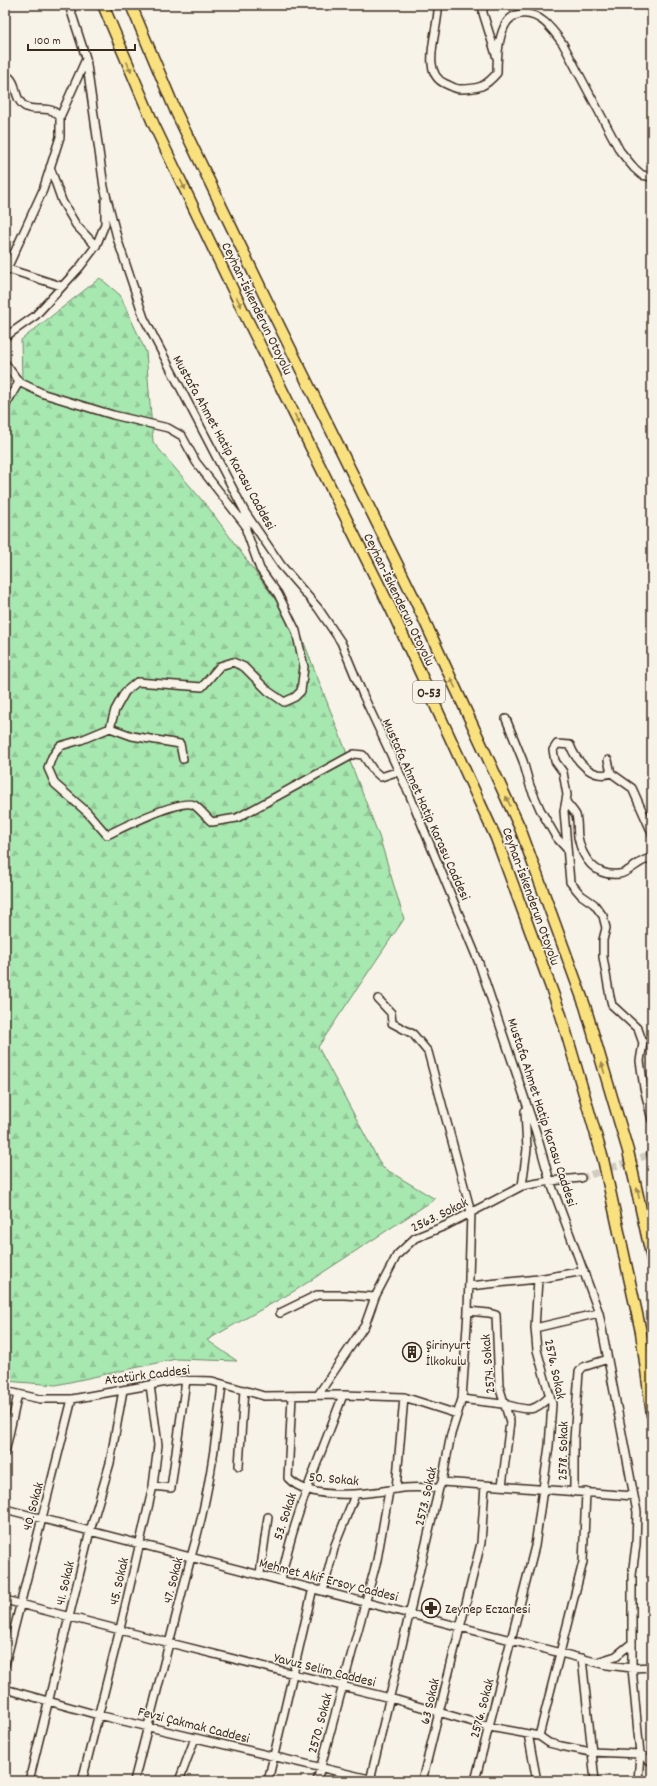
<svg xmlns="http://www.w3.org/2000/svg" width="657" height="1786" viewBox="0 0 657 1786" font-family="Dekko,sans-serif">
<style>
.forest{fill:url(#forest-firs);stroke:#718867}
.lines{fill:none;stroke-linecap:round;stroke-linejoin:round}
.minor-tunnel{stroke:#d1cbc0;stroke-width:7;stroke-dasharray:7 3.5;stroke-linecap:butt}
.minor-casing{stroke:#3b2a1e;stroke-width:10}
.highway-casing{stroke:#3b2a1e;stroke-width:13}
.minor{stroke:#f7f3e8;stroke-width:7}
.highway{stroke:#fae180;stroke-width:10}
.oneway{fill:#9a864f}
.labels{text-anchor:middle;stroke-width:3;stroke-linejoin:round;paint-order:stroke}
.shield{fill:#f7f3e8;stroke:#73665b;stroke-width:1}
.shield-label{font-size:13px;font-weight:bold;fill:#3b2a1e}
.street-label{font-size:14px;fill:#3b2a1e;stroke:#f7f3e8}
.poi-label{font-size:14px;fill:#3b2a1e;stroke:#f7f3e8;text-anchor:start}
</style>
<defs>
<pattern id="forest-firs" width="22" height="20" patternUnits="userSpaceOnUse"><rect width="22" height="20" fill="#a7e7b0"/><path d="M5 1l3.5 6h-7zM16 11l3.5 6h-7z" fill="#91c697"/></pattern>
</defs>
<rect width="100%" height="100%" fill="#f7f3e8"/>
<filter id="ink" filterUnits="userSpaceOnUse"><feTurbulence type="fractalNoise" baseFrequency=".025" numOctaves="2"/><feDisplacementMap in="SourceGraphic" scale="8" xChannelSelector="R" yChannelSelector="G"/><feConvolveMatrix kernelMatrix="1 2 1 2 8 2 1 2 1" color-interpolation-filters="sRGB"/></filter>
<g filter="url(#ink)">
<!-- forest -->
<path class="forest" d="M100,278L120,295L146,352L153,442L211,511L301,635L379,836L404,919L318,1047L382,1167L435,1199L296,1290L207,1340L237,1361L176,1359L56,1385L5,1381V430L9,408L22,380L21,340Z"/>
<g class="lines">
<!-- minor-tunnel -->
<path class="minor-tunnel" d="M581,1178L651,1154"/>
<!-- minor casing -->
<g class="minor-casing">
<path id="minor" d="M69,5L86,58L104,187L118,241L144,318L245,512L281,565L318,608L341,642L363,695L408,791L479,963L536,1132L550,1181L599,1313L637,1512L636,1545L632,1575V1668L640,1754L638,1781
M438,5C440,27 418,73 446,84C451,86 455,89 460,89C479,89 485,87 497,73C497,57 498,35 507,22C510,18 515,15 520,14C540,11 553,30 563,44L620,151L634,168L642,175L652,177
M483,5V13L497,58
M5,74C20,84 12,94 22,104C31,113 43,106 53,111C55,112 58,115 60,117V137L43,190L5,273
M60,117L86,59
M50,167L62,201L76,225L96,246
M5,268L61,286
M5,337L35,316L80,267L96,246L105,224V201
M5,363L19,382L44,394L113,415L168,428L182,436L196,462L246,526
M5,406L19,382
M245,512L246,530L260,569L278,594L296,631L304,667L301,691L295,697L284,702L268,691L244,667L233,662L220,666L202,687L137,682L125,692L115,710L110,728L81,740L60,746L52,757L48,768L55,784L87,812L107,835C121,828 181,798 194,805C200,809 206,817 212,822L237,818L354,754L363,755L373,770L381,777L399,771
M506,719L523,761L530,786L540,809L556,837L567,849
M110,728L132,736L180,744L183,759
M608,760L611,773C592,780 576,761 570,745L557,744L553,750L555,761L563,772L567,795L564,811L570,882L581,895L594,904L603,916L606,928L603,940V957L610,997L612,1005L638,1029L643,1043L640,1061L644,1088L652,1120
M611,773L632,788L652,833
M567,803C569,806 574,811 576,815C578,822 577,830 578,837C582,858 595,877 619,874C630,873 639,859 652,858
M651,1154H652
M522,1186L527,1149L525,1111
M469,1286L538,1279L584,1271
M468,1311L489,1313L496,1315L499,1386L510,1422L502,1486
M280,1313L317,1295H345L375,1297
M535,1328L599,1313
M5,1391L40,1399H72L178,1380L212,1381L264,1396L343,1395L404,1397L457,1414
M318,1395L365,1325L375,1297L397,1255L415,1238L447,1225L522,1186L550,1181L581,1178
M292,1396L288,1478C310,1502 367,1494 396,1489C410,1486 425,1488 439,1488
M462,1399C475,1401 489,1402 502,1404C525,1408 531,1416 550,1396
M5,1453L18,1394
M239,1466L244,1390
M442,1482L634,1496
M153,1486L171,1488L186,1380
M396,1489L404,1397
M574,1491V1439L579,1372L583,1367L608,1359
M5,1509L607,1665L632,1668L652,1667
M260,1574L268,1517
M281,1580C294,1514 320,1457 343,1395
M323,1591L335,1545L355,1495
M5,1600L170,1643L390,1698L490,1727L539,1736L549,1743L561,1746L591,1752L640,1754L652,1762
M582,1658L595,1781
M597,1662L616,1656L632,1643
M5,1665L72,1399
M5,1689L98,1715L378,1781
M528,1734L537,1781
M539,1736L583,1562L586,1492
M29,1781L90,1531L110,1463L123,1390
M82,1781L120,1629L153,1486L158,1445L150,1385
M134,1781L191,1557C208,1500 216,1443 222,1384
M179,1781L195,1738
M268,1781L313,1588
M317,1781L377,1560L389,1491
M370,1781L439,1488L442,1482L451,1434L462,1399L468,1311L471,1212L428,1052L413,1034L392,1023L391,1013L378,999
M422,1781L481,1543L485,1486
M475,1781L535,1546L549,1446L552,1404L537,1350L535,1328L538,1279"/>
</g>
<!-- highway casing -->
<g class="highway-casing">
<path id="highway" d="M103,5L153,123L244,313L391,609L496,838L561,1015L603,1159L641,1332L652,1415
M131,5L176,112L267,301L414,598L520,828L585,1006L628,1151L652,1259"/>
</g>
<!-- minor -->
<use href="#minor" class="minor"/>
<!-- highway -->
<use href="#highway" class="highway"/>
</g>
<!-- one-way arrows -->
<defs><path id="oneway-solid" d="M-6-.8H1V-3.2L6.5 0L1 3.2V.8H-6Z"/></defs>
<g class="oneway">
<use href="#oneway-solid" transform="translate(129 67) rotate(67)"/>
<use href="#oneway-solid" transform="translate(183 185) rotate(64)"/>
<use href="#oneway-solid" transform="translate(239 302) rotate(64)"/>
<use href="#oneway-solid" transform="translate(297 419) rotate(64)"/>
<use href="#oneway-solid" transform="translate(453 683) rotate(-115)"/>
<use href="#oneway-solid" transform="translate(508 801) rotate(-115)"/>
<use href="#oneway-solid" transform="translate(603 1068) rotate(-106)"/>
<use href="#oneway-solid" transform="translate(638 1193) rotate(-102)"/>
</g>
</g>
<!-- icons -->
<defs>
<g id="building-ring" transform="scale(1)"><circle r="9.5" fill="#f7f3e8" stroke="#3b2a1e" stroke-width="1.5"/><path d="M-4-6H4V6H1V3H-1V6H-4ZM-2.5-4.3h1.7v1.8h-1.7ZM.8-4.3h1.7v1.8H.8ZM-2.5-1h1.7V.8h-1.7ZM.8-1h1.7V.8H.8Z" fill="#3b2a1e"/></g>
<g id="pharmacy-ring" transform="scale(1)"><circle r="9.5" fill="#f7f3e8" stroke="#3b2a1e" stroke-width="1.5"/><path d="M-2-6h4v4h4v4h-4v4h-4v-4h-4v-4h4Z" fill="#3b2a1e"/></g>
</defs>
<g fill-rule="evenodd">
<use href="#building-ring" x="412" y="1352"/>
<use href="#pharmacy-ring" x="431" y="1608"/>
</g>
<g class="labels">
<!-- shield labels -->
<rect class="shield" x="413" y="681" width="32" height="22" rx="3"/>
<g class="shield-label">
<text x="429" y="697">O-53</text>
</g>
<!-- street labels -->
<g class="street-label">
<text transform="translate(258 308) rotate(64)" y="5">Ceyhan-İskenderun Otoyolu</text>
<text transform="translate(225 442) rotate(61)" y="5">Mustafa Ahmet Hatip Karasu Caddesi</text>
<text transform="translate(400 599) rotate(64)" y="5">Ceyhan-İskenderun Otoyolu</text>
<text transform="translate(427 809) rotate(66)" y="5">Mustafa Ahmet Hatip Karasu Caddesi</text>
<text transform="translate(532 896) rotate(70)" y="5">Ceyhan-İskenderun Otoyolu</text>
<text transform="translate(543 1112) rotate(72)" y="5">Mustafa Ahmet Hatip Karasu Caddesi</text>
<text transform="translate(439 1214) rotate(-26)" y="5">2563. Sokak</text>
<text transform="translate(487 1364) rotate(-95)" y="5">2574. Sokak</text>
<text transform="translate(556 1369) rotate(78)" y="5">2576. Sokak</text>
<text transform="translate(147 1374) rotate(-7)" y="5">Atatürk Caddesi</text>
<text transform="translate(562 1451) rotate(-89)" y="5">2578. Sokak</text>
<text transform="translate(334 1478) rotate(5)" y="5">50. Sokak</text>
<text transform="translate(425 1496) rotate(-77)" y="5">2573. Sokak</text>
<text transform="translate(32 1506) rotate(-75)" y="5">40. Sokak</text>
<text transform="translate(284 1516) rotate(-72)" y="5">53. Sokak</text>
<text transform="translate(329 1579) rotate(14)" y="5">Mehmet Akif Ersoy Caddesi</text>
<text transform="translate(172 1580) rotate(-76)" y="5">47. Sokak</text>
<text transform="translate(118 1581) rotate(-77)" y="5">45. Sokak</text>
<text transform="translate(64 1583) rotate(-77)" y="5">41. Sokak</text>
<text transform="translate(325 1669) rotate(14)" y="5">Yavuz Selim Caddesi</text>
<text transform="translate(429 1701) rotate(-77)" y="5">63 Sokak</text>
<text transform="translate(481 1708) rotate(-75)" y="5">2576. Sokak</text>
<text transform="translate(319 1723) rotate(-75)" y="5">2570. Sokak</text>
<text transform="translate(194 1724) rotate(14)" y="5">Fevzi Çakmak Caddesi</text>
</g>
<!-- poi labels -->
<g class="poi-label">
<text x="426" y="1349">Şirinyurt<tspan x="426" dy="16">İlkokulu</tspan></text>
<text x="445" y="1613">Zeynep Eczanesi</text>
</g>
</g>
<!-- margin -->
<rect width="657" height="1786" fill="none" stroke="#f7f3e8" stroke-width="20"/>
<rect x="10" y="10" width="637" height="1766" fill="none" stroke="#3b2a1e" stroke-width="1.5" filter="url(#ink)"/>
<!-- scale -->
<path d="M28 44v6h107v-6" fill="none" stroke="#3b2a1e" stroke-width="2"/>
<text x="34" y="44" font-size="12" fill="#3b2a1e" stroke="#f7f3e8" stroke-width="3" paint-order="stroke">100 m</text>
</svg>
